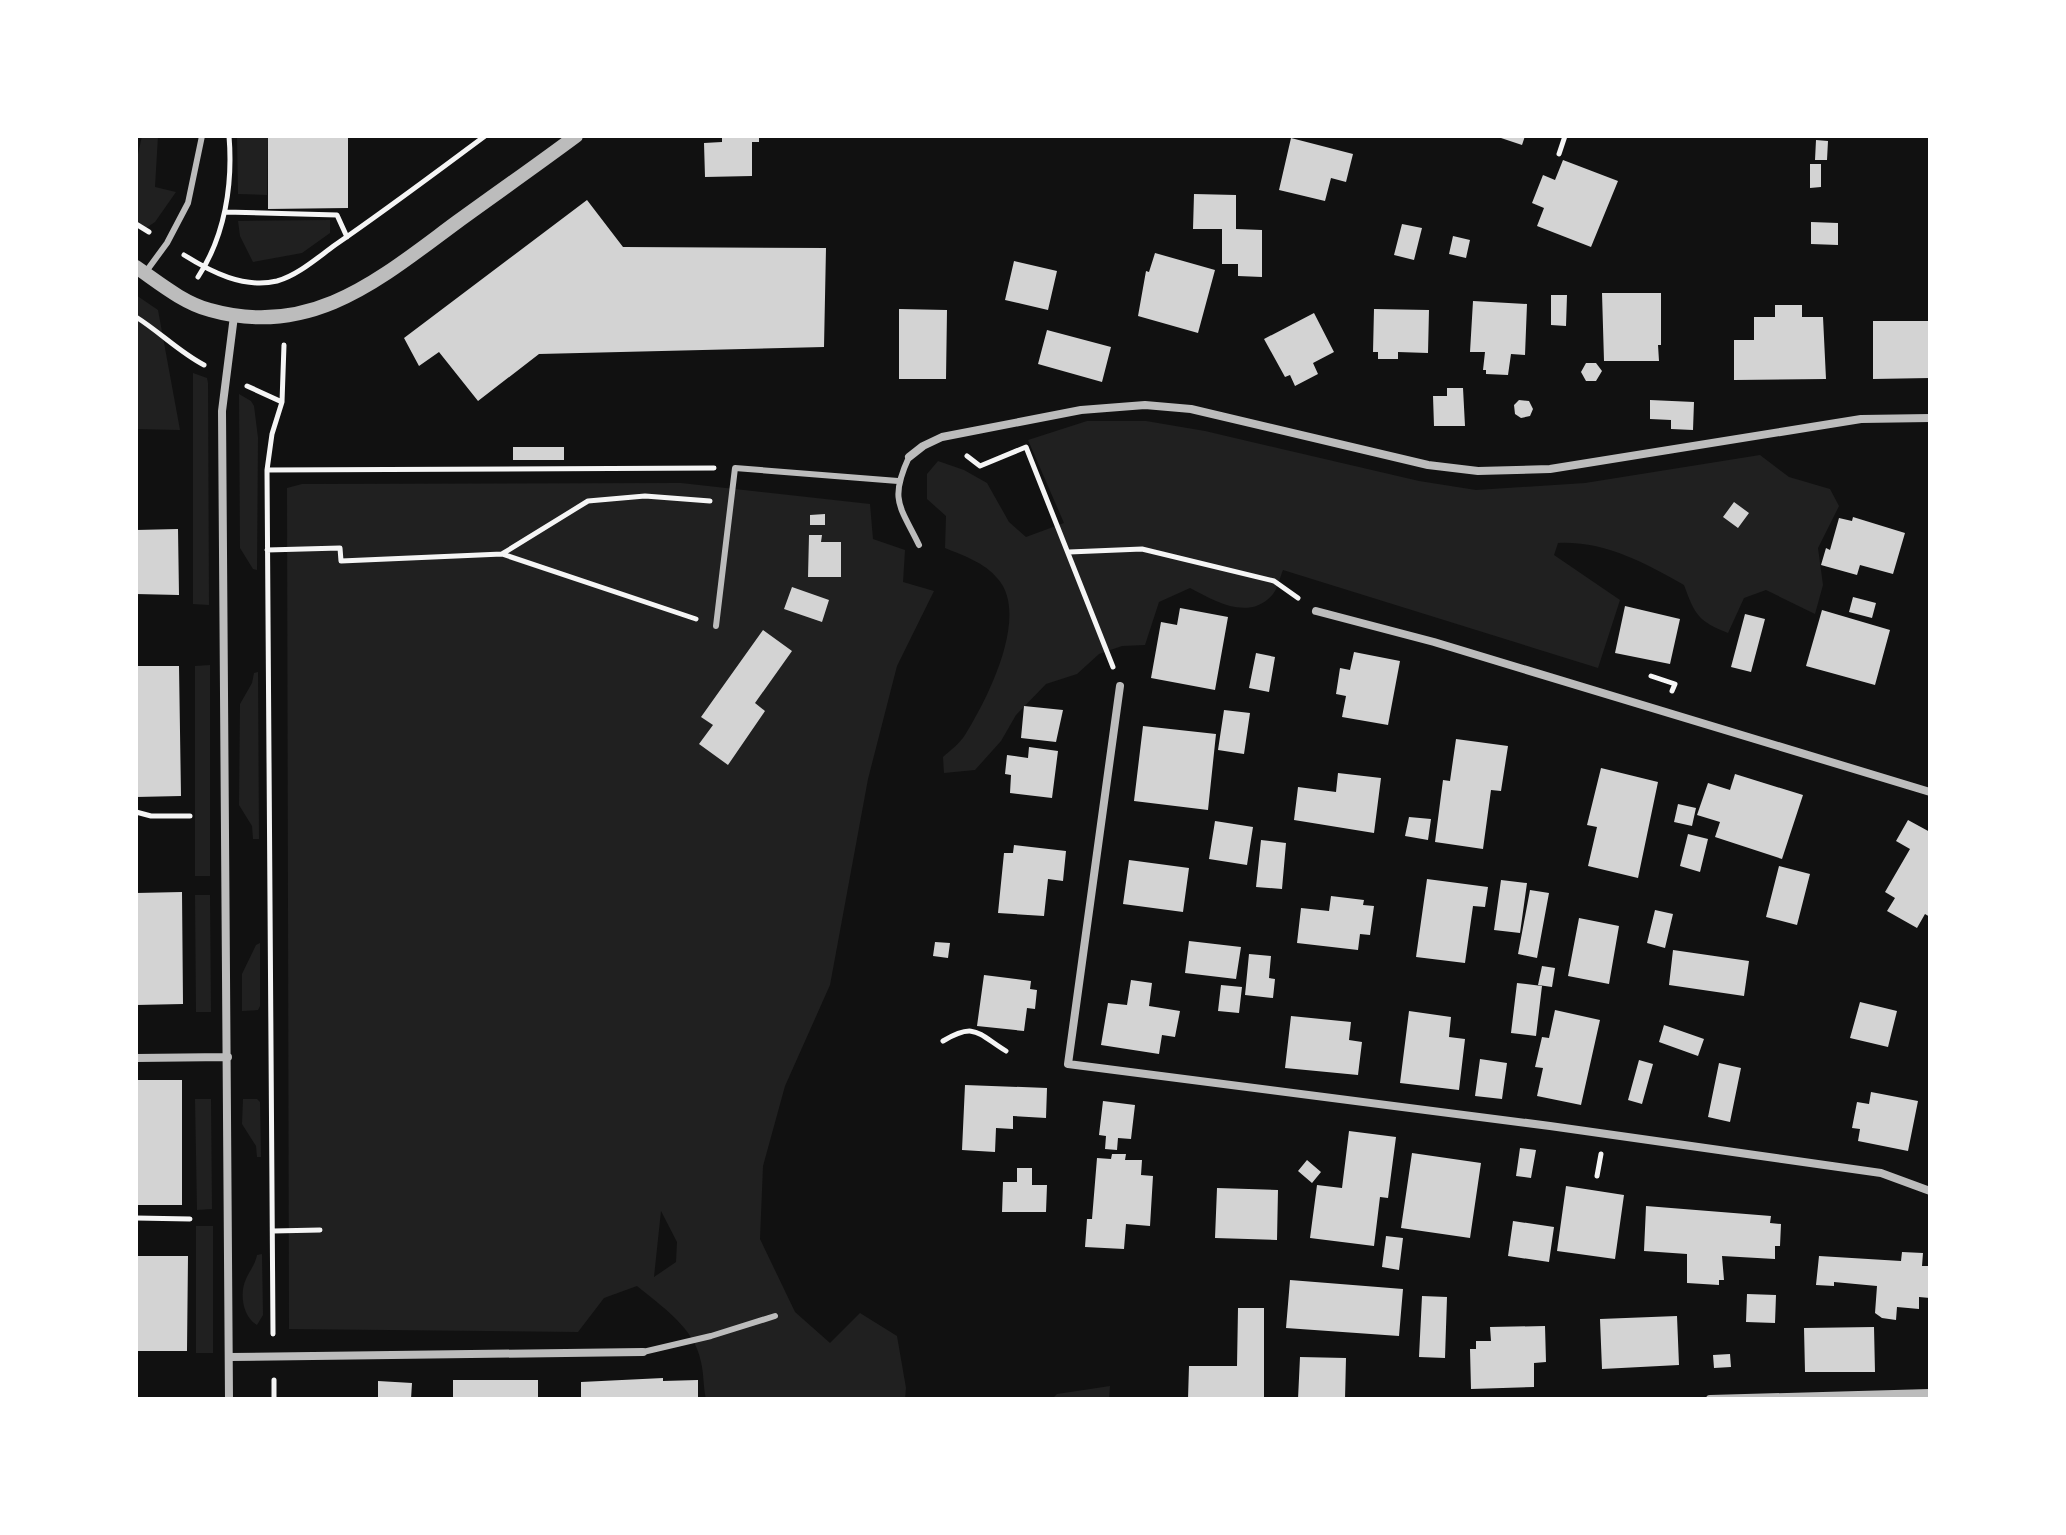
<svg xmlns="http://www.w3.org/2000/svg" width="2066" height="1535" viewBox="0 0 2066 1535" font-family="Roboto,sans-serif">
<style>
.green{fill:#202020;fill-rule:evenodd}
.building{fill:#d3d3d3}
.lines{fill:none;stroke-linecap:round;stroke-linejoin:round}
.path{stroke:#f5f5f5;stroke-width:5}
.service{stroke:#bcbcbc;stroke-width:6}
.minor{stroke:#bcbcbc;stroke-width:8}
.tertiary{stroke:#bcbcbc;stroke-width:14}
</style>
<rect width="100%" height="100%" fill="#111"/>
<!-- green -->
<path class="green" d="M142,136H158L155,187L176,192L155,222L146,228L136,222V163Z
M237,136H268L267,195L238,194Z
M330,220V233L302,253L253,262L240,236L238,221Z
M136,295L158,310L180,430L136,429Z
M193,373L207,378L208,383L209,605L193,604Z
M239,394L251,401L254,406L258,438L257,570L253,569L240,548Z
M1087,421H1146L1205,431L1419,481L1476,490L1585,483L1760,455L1789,477L1830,489L1839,506L1818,548L1823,585L1815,614L1766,590L1744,598L1728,633C1698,621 1695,615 1684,585C1645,563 1605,541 1558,543L1554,555L1620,600L1598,668L1283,570C1280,577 1278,588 1273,594C1249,622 1215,601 1190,588L1159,602L1145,645L1122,646L1099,654L1077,674L1046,684L1016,715L1001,741L975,770L944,773L943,757C951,750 960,743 965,735C987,700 1030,616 998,579C984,562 964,556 945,548L946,516L927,499V474L938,461L964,470L987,483L1009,522L1026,537L1064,523L1028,440Z
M681,483L870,504L873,539L905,550L903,582L934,591L897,666L868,779L830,985L785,1086L763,1166L760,1239L795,1312L830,1343L860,1313L897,1336L906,1388L905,1399H706C703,1387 704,1374 701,1362C695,1328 661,1306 637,1286L604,1298L578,1332L289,1329L287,488L302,484ZM661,1211L677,1242L676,1262L654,1277Z
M210,665V876H195V666Z
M258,672L259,839H253L252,826L239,805L240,704L252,683L254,673Z
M195,895H210L211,1012H196Z
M260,943V1006L258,1010L242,1011V974L256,945Z
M195,1099H211L212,1209L197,1210Z
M243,1099H257L260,1102L261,1157H257L256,1146L242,1124Z
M196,1226H213V1353H196Z
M262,1254L263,1315L257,1325C243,1317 239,1294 246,1279C250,1270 255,1265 257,1255Z
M1110,1386L1109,1399H1052L1057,1394Z"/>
<!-- building -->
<path class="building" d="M268,136H348V208L268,209Z
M722,136H759V142H752V176L705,177L704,143L722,142Z
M1495,136H1525L1522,145Z
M1291,138L1353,154L1346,182L1331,178L1325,201L1279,190Z
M1816,140L1828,141L1827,160H1815Z
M1563,160L1618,181L1591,247L1537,226L1544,208L1532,203L1543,175L1555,180Z
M1810,164H1821V187L1810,188Z
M1194,194L1236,195V229L1262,230V277L1238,276V264H1222V229H1193Z
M587,200L623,247L826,248L824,347L539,354L478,401L439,352L419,366L404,338Z
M1811,222L1838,223V245L1811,244Z
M1402,224L1422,228L1414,260L1394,255Z
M1453,236L1470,240L1466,258L1449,254Z
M1155,253L1215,270L1198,333L1138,316L1146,271L1149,272Z
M1014,261L1057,271L1048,310L1005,300Z
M1602,293H1661V345H1658L1659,361H1604Z
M1551,295H1567L1566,326L1551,325Z
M1473,301L1527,304L1525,355L1511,354L1508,375L1486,374V370H1483L1485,352H1470Z
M1775,305H1802V317H1823L1826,379L1734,380V340H1754V317H1775Z
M899,309L947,310L946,379H899Z
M1374,309L1429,310L1428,353L1398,352V359H1378V352H1373Z
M1314,313L1334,352L1313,363L1318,374L1295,386L1290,375L1285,377L1264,339Z
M1873,321H1930V378L1873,379Z
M1047,330L1111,347L1102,382L1038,364Z
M1586,363H1596L1602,371L1596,381H1586L1581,372Z
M1447,388H1463L1465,426H1434L1433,396H1447Z
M1519,400L1529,401L1533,409L1530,416L1521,418L1515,414L1514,405Z
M1650,400L1694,402L1693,430L1671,429V420L1650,419Z
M513,447H564V460H513Z
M1734,502L1749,513L1738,528L1723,517Z
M825,514V525H810V515Z
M1853,517L1905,533L1893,574L1860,565L1857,575L1821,565L1826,548L1830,550L1839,518L1852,521Z
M178,529L179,595L136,594V530Z
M809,535H822L821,542H841V577H808Z
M792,587L829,600L822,622L784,609Z
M1853,597L1876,603L1872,618L1849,612Z
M1625,606L1680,619L1670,664L1615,653Z
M1180,608L1228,617L1215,690L1151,678L1161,622L1177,625Z
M1822,610L1890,630L1875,685L1806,666Z
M1745,614L1765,619L1751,672L1731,667Z
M763,630L792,651L755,703L765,711L728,765L699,744L713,725L701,717Z
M1354,652L1400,661L1388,725L1342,717L1346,696L1336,694L1340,668L1350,670Z
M1256,653L1275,657L1269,692L1249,688Z
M136,666H179L181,796L136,797Z
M1024,706L1063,710L1056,742L1021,738Z
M1224,710L1250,713L1244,754L1218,750Z
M1143,726L1216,734L1208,810L1134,801Z
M1456,739L1508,746L1501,791L1491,790L1483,849L1435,842L1443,780L1450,781Z
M1029,747L1058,751L1052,798L1010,793L1011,775L1005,774L1007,755L1028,758Z
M1601,768L1658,782L1638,878L1588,866L1597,827L1587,825Z
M1338,773L1381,778L1374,833L1294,820L1298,787L1336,792Z
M1735,774L1803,795L1782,859L1715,837L1720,822L1697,815L1708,783L1730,790Z
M1678,804L1696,808L1692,826L1674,822Z
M1409,817L1431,819L1428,840L1405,836Z
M1908,820L1930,832V917L1925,914L1917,928L1887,911L1895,898L1885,892L1910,849L1896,841Z
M1215,821L1253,827L1247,865L1209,859Z
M1688,834L1708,839L1700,872L1680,866Z
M1261,840L1286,843L1282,889L1256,887Z
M1014,845L1066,851L1063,881L1048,879L1044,916L998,913L1004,853H1013Z
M1129,860L1189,868L1183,912L1123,904Z
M1779,866L1810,874L1797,925L1766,917Z
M1427,879L1488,887L1485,907L1473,906L1465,963L1416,957Z
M1501,880L1527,883L1520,933L1494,930Z
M1530,890L1549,893L1537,958L1518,954Z
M182,892L183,1004L136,1005V893Z
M1331,896L1364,900L1363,905L1374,906L1370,935L1360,934L1358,950L1297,943L1301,908L1329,911Z
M1655,910L1673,914L1665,948L1647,943Z
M1579,918L1619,926L1609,984L1568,976Z
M1189,941L1241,947L1236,979L1185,973Z
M935,942L950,943L948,958L933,956Z
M1673,950L1749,961L1744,996L1669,985Z
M1249,954L1271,956L1269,978L1275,979L1273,998L1245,995Z
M1542,966L1555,968L1552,987L1538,985Z
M984,975L1031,981L1030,989L1037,990L1035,1009L1027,1008L1024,1031L977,1026Z
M1131,980L1152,983L1149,1006L1180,1011L1175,1037L1162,1035L1159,1054L1101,1045L1108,1003L1127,1005Z
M1517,983L1542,986L1536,1036L1511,1033Z
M1221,985L1242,987L1239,1013L1218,1011Z
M1860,1002L1897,1011L1888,1047L1850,1038Z
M1555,1010L1600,1020L1581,1105L1537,1096L1543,1068L1535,1067L1542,1037L1549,1038Z
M1409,1011L1451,1017L1449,1037L1465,1039L1459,1090L1400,1083Z
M1291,1016L1351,1022L1349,1040L1362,1042L1358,1075L1285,1068Z
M1664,1025L1704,1039L1698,1056L1659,1042Z
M1480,1059L1507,1063L1502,1099L1475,1096Z
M1639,1060L1653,1064L1642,1104L1628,1100Z
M1719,1063L1741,1068L1730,1122L1708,1117Z
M136,1080H182V1205H136Z
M965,1085L1047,1088L1046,1118L1013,1116V1129L996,1128L995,1152L962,1150Z
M1871,1092L1918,1101L1908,1151L1858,1141L1860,1129L1852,1128L1857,1102L1869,1104Z
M1103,1101L1135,1105L1131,1139L1118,1138L1117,1150L1105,1149L1106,1136L1099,1135Z
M1349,1131L1396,1137L1388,1198L1380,1197L1374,1246L1310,1238L1317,1185L1342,1188Z
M1520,1148L1536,1150L1531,1178L1516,1176Z
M1412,1153L1481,1163L1470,1238L1401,1228Z
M1112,1154H1126L1125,1160H1142L1141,1175L1153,1176L1150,1226L1126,1224L1124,1249L1085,1247L1087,1219H1092L1097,1158L1111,1159Z
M1307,1160L1321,1172L1312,1183L1298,1171Z
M1017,1168H1032V1185H1047L1046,1212H1002L1003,1182H1017Z
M1566,1186L1624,1195L1615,1259L1557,1251Z
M1217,1188L1278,1190L1277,1240L1215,1238Z
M1646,1206L1771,1216L1770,1223L1781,1224L1780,1246H1775V1259L1722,1256L1724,1280H1719V1285L1687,1283V1254L1644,1251Z
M1513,1221L1554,1227L1549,1262L1508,1256Z
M1386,1236L1403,1238L1399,1270L1382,1267Z
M1902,1252L1923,1253L1922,1266H1930V1298L1919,1297V1309L1897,1307L1896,1320L1882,1318L1875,1313L1877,1286L1834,1282V1286L1816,1285L1819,1256L1901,1261Z
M136,1256H188L187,1351H136Z
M1290,1280L1403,1289L1399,1336L1286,1328Z
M1747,1294L1776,1295L1775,1323L1746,1322Z
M1422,1296L1447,1297L1445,1358L1419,1357Z
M1238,1308H1264V1399H1188L1189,1366H1237Z
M1677,1316L1679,1365L1602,1369L1600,1319Z
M1545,1326L1546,1362L1534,1363V1387L1471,1389L1470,1349H1476V1341H1491L1490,1327Z
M1874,1327L1875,1372H1805L1804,1328Z
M1730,1354L1731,1367L1714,1368L1713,1355Z
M1300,1357L1346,1358L1345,1399H1298Z
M663,1378V1381L698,1380V1399H581V1382Z
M453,1380H538V1399H453Z
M378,1381L412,1383L411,1399H378Z"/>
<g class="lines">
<!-- path -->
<path class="path" d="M1559,154L1565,136
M225,212L337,215L347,237
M136,224L149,232
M184,255C211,272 244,289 277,281C298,275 317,258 335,245C386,210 435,173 485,136
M198,277C225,236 233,184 229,136
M136,317C160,332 179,352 204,365
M247,386L282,402
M967,456L980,466L1026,447L1113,667
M267,470L714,468
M267,550L340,548L341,561L502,554L588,501L645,496L710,501
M1069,552L1142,549L1274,581L1298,598
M502,554L696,619
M1651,676L1675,684L1672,691
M136,812L151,816H190
M943,1041C975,1022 977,1033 1006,1051
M1597,1176L1601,1154
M136,1218L190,1219
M273,1231L320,1230
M273,1334L267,470L272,434L282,402L284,345
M274,1380V1399"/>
<!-- service -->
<path class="service" d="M145,273L167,243L188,203L202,136
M909,457C889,500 900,506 919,545
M716,626L735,468L898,481
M643,1352L711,1336L775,1316"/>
<!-- minor -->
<path class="minor" d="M909,457L923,446L942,437L1081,410L1145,405L1191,409L1428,465L1478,471L1550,469L1861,419L1930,418
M1316,611L1434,642L1930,792
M1120,686L1068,1064L1550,1126L1881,1173L1930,1191
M136,1058L228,1057
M230,1357L643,1352
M229,1399L222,411L234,316
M1710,1399L1930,1393"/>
<!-- tertiary -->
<path class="tertiary" d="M136,267C158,282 183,303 210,310C312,339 381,278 457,222C497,193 537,165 576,136"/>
</g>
<!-- border -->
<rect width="2066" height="1535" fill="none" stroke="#ffffff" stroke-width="276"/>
</svg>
